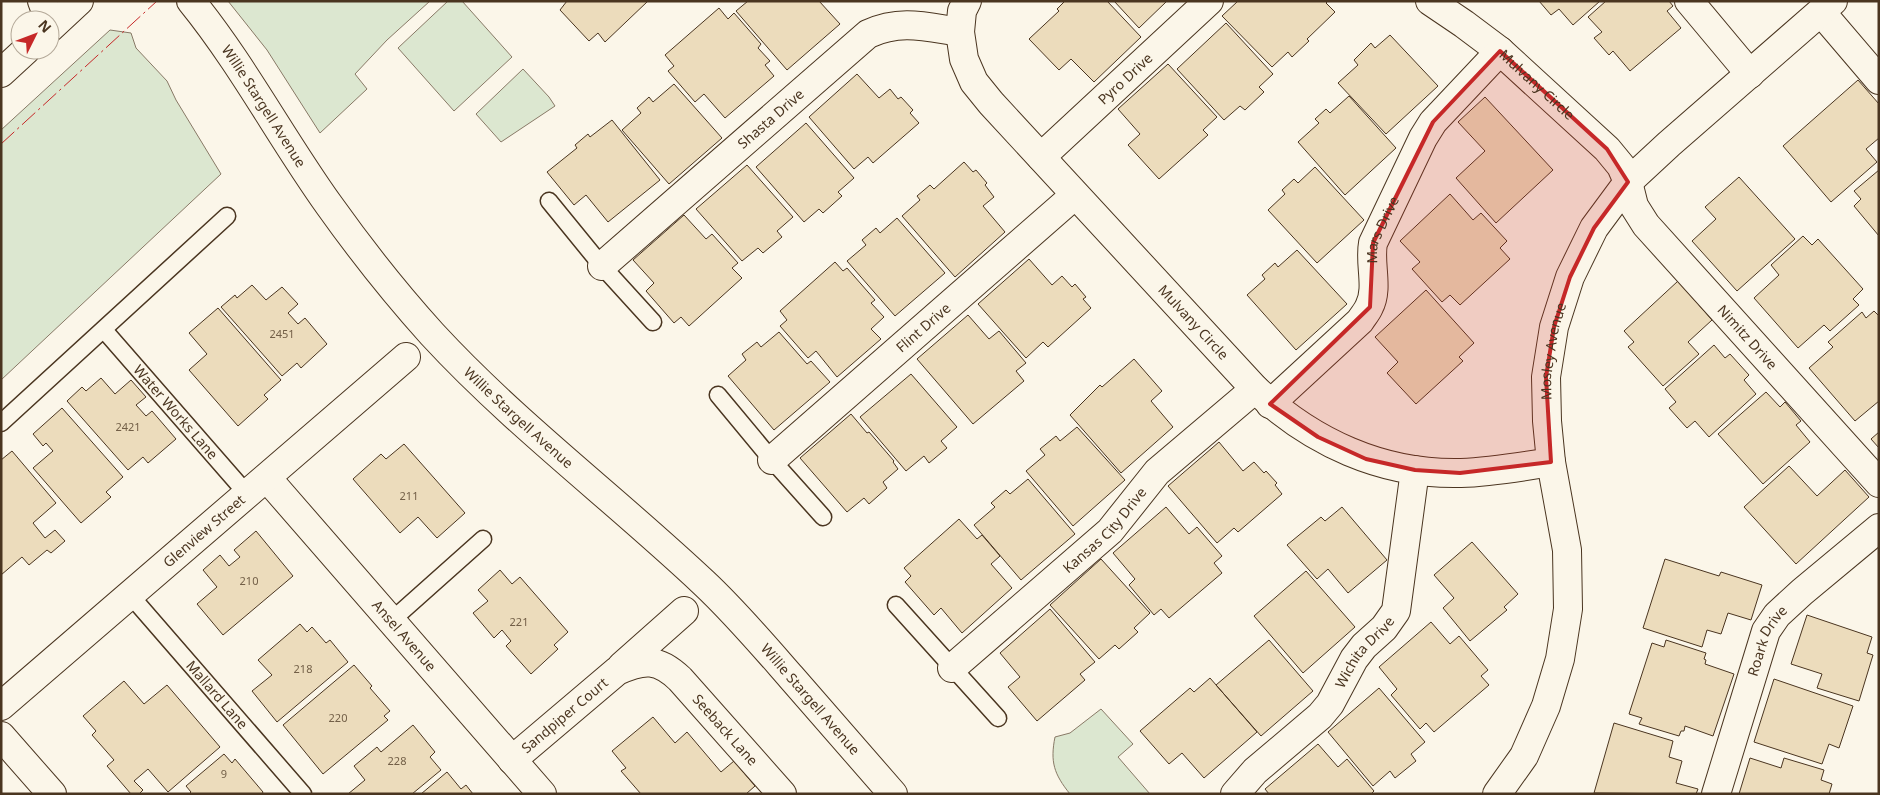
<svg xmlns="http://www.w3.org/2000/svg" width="1880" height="795" viewBox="0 0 1880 795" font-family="'Noto Sans',sans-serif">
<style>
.green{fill:#dce7d0;stroke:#887966}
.building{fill:#ecdcbc;stroke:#4a3520}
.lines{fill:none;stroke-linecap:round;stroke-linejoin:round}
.lane-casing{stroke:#4a3520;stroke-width:19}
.street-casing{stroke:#4a3520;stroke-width:30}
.secondary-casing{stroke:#4a3520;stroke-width:30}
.lane{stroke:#fbf6e9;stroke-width:16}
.street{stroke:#fbf6e9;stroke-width:28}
.secondary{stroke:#fbf6e9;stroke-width:28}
.power{stroke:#c62828;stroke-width:1;stroke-dasharray:18 4 2.5 4;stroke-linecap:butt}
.marked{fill:#c62828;fill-opacity:0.2;stroke:#c62828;stroke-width:4;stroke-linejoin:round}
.labels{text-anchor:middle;stroke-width:4;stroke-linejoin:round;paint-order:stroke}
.number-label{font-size:11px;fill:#725f47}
.street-label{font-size:14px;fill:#4a3520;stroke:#fbf6e9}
</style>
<rect width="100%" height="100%" fill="#fbf6e9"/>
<!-- green -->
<path class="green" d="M228,1H430L387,40L355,74L367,89L320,133L267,50Z
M448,1H462L512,57L454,111L398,48Z
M110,30L131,33L136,48L167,81L176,100L221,174L1,380V130Z
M523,69L549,97L555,106L501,142L476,114Z
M1101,709L1133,744L1118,757L1150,794H1070C1054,774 1050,762 1055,737L1070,733Z"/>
<!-- building -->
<path class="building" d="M567,1H648L605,42L598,33L589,41L560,10Z
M748,1H819L840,24L787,70L736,11Z
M1065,1H1107L1141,37L1094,82L1071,59L1059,70L1029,39L1059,11L1057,9Z
M1114,1H1167L1139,28Z
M1238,1H1328L1326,3L1335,12L1307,39L1309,41L1292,57L1288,52L1272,67L1222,16Z
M1539,1H1600L1573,25L1559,9L1551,15Z
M1606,1H1669L1673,6L1667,11L1681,28L1630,71L1613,51L1609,55L1594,38L1602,32L1588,17Z
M719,8L728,19L734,13L761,44L758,48L770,61L765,65L774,76L725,118L704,94L695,102L668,71L674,66L665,55Z
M1226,23L1273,74L1259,87L1264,92L1245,110L1240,106L1224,120L1177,69Z
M1390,35L1438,86L1386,134L1338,83L1358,65L1354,60L1371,43L1375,48Z
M1168,64L1217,117L1203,130L1208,135L1159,179L1128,145L1140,134L1118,109Z
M857,74L879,98L890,89L898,99L901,97L913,110L910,113L919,123L873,163L868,157L854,169L809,117Z
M1858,80L1879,104V138L1866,149L1877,162L1831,202L1783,146Z
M674,84L722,138L669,184L622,130L641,113L637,108L649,97L653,102Z
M1349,96L1396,148L1345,195L1298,142L1319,123L1315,119L1326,109L1330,113Z
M1485,97L1553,170L1496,223L1456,178L1485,151L1458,122Z
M612,120L660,180L608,222L586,195L574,205L547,172L577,148L575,145L588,134L590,137Z
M806,123L854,178L838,192L842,196L823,213L819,209L804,222L756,167Z
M964,162L973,172L976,170L987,183L985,185L994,197L983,206L1005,232L955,277L902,216L920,200L917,196L930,185L934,189Z
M747,165L793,217L777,231L782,237L763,253L758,248L742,261L696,209Z
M1315,167L1364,220L1317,263L1268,210L1285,194L1282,190L1294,179L1298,183Z
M1879,170V236L1854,206L1861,199L1854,191Z
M1739,177L1795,239L1737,291L1692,241L1716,219L1705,207Z
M1450,194L1473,220L1481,213L1507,241L1500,248L1510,259L1460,305L1450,295L1442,302L1412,269L1420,262L1400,241Z
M684,215L706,239L712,234L738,263L732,268L742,278L689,326L681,317L674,323L646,291L654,283L633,260Z
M897,218L945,273L895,316L847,261L866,245L862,240L876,228L880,233Z
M1803,236L1812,245L1818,239L1863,289L1853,299L1859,305L1830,331L1824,325L1798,348L1754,298L1779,275L1771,265Z
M1297,250L1347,304L1296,350L1247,295L1265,279L1262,275L1275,263L1278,267Z
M1029,259L1052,285L1062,276L1072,287L1075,284L1086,297L1083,299L1091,308L1048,347L1043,342L1026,358L978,304Z
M835,262L843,271L847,268L875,300L871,303L884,317L871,329L881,339L837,377L816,351L808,358L780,326L787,320L780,311Z
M1678,281L1712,320L1688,342L1699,354L1663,386L1628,347L1634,342L1624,331Z
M252,285L266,300L282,287L298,304L288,313L298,324L305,318L327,344L301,368L297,363L282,376L221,307L235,295L237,298Z
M1426,290L1474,343L1459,357L1463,361L1416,404L1387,373L1398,362L1375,337Z
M218,308L281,380L264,395L268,399L238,426L189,370L207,354L189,333Z
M1874,311L1879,316V401L1855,421L1809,368L1833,347L1828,342L1862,312L1866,318Z
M968,315L989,339L999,331L1026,363L1016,371L1024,381L973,424L917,359Z
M779,332L807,364L811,361L830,382L774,430L728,376L746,360L742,354L757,342L761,347Z
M1714,345L1725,358L1730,354L1749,375L1744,380L1756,394L1709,437L1695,421L1687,428L1669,408L1676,402L1665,389Z
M1134,359L1162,391L1151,401L1173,427L1121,473L1070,415L1100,385L1102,387Z
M911,374L957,427L941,441L947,448L929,463L924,456L906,471L860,417Z
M101,378L115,394L131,380L146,397L136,405L146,416L152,411L176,439L148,463L143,457L128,470L67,401L82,387L86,391Z
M1766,392L1780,407L1785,402L1801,421L1796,425L1810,442L1763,484L1718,434Z
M62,408L123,477L106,492L111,497L81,523L33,468L53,451L46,443L43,446L33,434Z
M851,414L867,433L869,432L894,461L893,462L898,469L883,482L887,488L869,504L864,498L847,512L800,458Z
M1077,427L1125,480L1073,526L1026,471L1045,455L1040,449L1056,436L1060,441Z
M1879,432V448L1871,439Z
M1219,442L1243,471L1254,462L1264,473L1266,471L1277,483L1275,485L1282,494L1238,532L1234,528L1217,543L1168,486Z
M404,444L465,513L437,538L418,517L400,533L353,479L381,454L386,459Z
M12,451L56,503L33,523L45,538L55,530L65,541L51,553L47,550L29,565L22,557L1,575V460Z
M1789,466L1817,496L1845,470L1869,497L1796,564L1744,507Z
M1028,479L1075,534L1021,580L974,525L995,507L991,503L1006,490L1010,494Z
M1166,507L1189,534L1197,527L1222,556L1214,563L1222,573L1169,618L1161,609L1154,615L1129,585L1135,579L1113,553Z
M1342,507L1387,560L1348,593L1328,569L1317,579L1287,545L1321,517L1325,521Z
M959,519L977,539L982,535L1000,556L991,564L1012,588L962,633L941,608L934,615L905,582L911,576L904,568Z
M256,531L293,576L223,635L197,604L217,587L203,570L220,555L229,566L240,557L234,550Z
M1472,542L1518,594L1504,607L1507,610L1470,641L1443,608L1454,598L1434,575Z
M1101,559L1150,613L1134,628L1138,632L1119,649L1115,645L1099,659L1050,605Z
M1665,559L1719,576L1721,572L1762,585L1751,620L1728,613L1721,634L1707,630L1702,647L1643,628Z
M500,570L512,584L520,577L568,632L554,645L558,649L531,674L506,646L511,641L502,630L494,638L473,613L488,601L478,590Z
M1306,571L1355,627L1303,673L1254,616Z
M1050,609L1095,662L1080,674L1085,680L1037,721L1008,687L1020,677L1000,653Z
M1807,615L1872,637L1867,653L1873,655L1859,701L1817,688L1822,674L1791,664Z
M1431,622L1450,644L1459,636L1488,670L1481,676L1489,685L1434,732L1426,723L1420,729L1391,695L1397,689L1379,667Z
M300,624L307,632L312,627L326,643L330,640L348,662L277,722L252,691L272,675L258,660Z
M1269,640L1313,691L1261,736L1216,685Z
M1666,640L1706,653L1704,659L1706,660L1705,664L1734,674L1713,736L1685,726L1684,731H1681L1679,736L1639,724L1642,718L1629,714L1652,643L1664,647Z
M354,665L372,686L370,688L390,711L384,716L388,720L323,774L283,725Z
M1210,678L1257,732L1204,778L1182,753L1169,764L1140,731L1190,688L1194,692Z
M1774,679L1853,706L1839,748L1829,744L1822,764L1754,742Z
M124,681L144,704L167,685L220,747L168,792L148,769L134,781L143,790L139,794H131L107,766L114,760L92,735L96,731L83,716Z
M1379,688L1425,742L1411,754L1416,761L1395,778L1390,771L1373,786L1328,732Z
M653,717L675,743L687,732L721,772L734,761L755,786L746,794H641L621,771L626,768L612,751Z
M1614,723L1673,741L1669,757L1682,761L1676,783L1698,789L1696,794L1594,793Z
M413,725L435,752L430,757L441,770L412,794H348L365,780L354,766L377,747L381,752Z
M1318,744L1338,767L1347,759L1374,791L1371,794H1269L1265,789Z
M224,754L232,763L235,759L263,792L262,794H189L191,792L186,786Z
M1750,758L1781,768L1784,758L1824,770L1821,780L1832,784L1829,794H1739Z
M447,772L461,789L466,785L473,794H421Z"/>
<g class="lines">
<!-- lane casing -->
<g class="lane-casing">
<g id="lane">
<path d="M549,201L602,266L653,322"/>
<path id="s1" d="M104,330L248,495"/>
<path d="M718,395L772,460L823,517"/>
<path d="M1,423L227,216"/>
<path id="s2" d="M131,596L303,794"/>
<path d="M896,605L998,718"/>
<path d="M391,621L483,539"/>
</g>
</g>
<!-- street casing -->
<g class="street-casing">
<g id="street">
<path id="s3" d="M967,1L962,11L960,32L964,59L974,82L991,103L1255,389C1311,442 1382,475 1461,473C1491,472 1521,467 1551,462"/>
<path id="s4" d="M1430,1L1464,24L1500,51L1607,149L1621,166L1628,182L1634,206L1646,225L1879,483"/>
<path d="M1689,1L1750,74"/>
<path d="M1821,12L1879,80"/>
<path id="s5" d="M1041,157L1209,1"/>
<path id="s6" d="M602,266L868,34C901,19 926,27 960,32"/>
<path id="s7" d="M1270,404L1360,321C1363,316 1367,312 1369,307C1379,288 1369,264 1373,243L1423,138L1433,122L1500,51"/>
<path id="s8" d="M772,460L1075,195"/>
<path id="s9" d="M267,478L542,794"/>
<path d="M622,666L684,611"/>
<path id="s10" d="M952,668L1110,531L1157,472L1255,389"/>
<path id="s11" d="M1,706L406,357"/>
<path d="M1,736L52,794"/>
<path id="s12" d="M512,760L617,671C644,659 658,658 680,679L782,794"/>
<path id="s13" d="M1235,794L1255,771L1320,716L1330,704L1354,659L1364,646L1384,628L1396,611L1415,470"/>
<path id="s14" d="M1497,794L1524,756L1546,706L1560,659L1568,609L1567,550L1551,462L1547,421L1546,377L1554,327L1570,277L1594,228L1628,182L1669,144L1833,1"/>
<path id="s15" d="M1716,794L1766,631L1777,615L1802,592L1879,528"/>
</g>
</g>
<!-- secondary casing -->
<g class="secondary-casing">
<g id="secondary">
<path d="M42,1L49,20"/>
<path id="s16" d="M191,1C243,65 281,138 329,205C361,250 395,293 432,334C515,424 615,499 704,583C735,612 763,645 791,677C825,716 859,755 893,794"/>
<path d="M50,28L79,1"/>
<path d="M1,73L26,50"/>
</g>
</g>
<!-- lane -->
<use href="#lane" class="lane"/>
<!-- street -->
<use href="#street" class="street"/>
<!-- secondary -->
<use href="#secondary" class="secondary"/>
<!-- power -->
<path class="power" d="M1,144L157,1"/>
</g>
<!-- marked area -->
<path class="marked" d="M1500,51L1607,149L1628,182L1594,228L1570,277L1554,327L1546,377L1551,462L1460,473L1415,470L1366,459L1318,437L1270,404L1370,307L1373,243L1433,122Z"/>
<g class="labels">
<!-- number labels -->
<g class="number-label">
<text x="282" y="338">2451</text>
<text x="128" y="431">2421</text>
<text x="409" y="500">211</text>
<text x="249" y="585">210</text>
<text x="519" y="626">221</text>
<text x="303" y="673">218</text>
<text x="338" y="722">220</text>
<text x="397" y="765">228</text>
<text x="224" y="778">9</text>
</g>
<!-- street labels -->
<g class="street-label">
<text dy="5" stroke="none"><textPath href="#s5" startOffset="115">Pyro Drive</textPath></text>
<text dy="5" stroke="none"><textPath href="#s4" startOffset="136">Mulvany Circle</textPath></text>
<text dy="5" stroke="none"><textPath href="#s16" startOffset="128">Willie Stargell Avenue</textPath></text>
<text dy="5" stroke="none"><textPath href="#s6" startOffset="224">Shasta Drive</textPath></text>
<text dy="5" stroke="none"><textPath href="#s7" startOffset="219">Mars Drive</textPath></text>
<text dy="5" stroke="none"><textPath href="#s3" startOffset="410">Mulvany Circle</textPath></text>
<text dy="5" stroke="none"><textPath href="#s8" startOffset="201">Flint Drive</textPath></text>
<text dy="5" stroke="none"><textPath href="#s4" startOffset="469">Nimitz Drive</textPath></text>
<text dy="5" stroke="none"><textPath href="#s14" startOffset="461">Mosley Avenue</textPath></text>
<text dy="5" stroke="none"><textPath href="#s1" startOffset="109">Water Works Lane</textPath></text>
<text dy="5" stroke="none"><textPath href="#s16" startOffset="532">Willie Stargell Avenue</textPath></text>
<text dy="5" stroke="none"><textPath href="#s10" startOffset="206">Kansas City Drive</textPath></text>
<text dy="5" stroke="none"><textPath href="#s11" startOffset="268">Glenview Street</textPath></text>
<text dy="5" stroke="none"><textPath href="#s9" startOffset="209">Ansel Avenue</textPath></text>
<text dy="5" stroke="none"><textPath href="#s15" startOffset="162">Roark Drive</textPath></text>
<text dy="5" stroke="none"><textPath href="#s13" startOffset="194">Wichita Drive</textPath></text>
<text dy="5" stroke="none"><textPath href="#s2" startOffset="131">Mallard Lane</textPath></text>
<text dy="5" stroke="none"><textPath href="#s16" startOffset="938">Willie Stargell Avenue</textPath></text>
<text dy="5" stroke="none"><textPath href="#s12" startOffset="69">Sandpiper Court</textPath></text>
<text dy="5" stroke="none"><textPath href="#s12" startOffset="275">Seeback Lane</textPath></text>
</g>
</g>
<!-- border -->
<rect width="1880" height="795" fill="none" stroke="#4a3520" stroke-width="5"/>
<!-- north arrow -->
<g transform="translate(35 35) rotate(48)"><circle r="24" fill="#fbf6e9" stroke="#b4a999"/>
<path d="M0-4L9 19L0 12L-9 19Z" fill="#c62828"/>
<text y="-8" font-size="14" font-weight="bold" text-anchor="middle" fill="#4a3520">N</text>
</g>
</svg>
